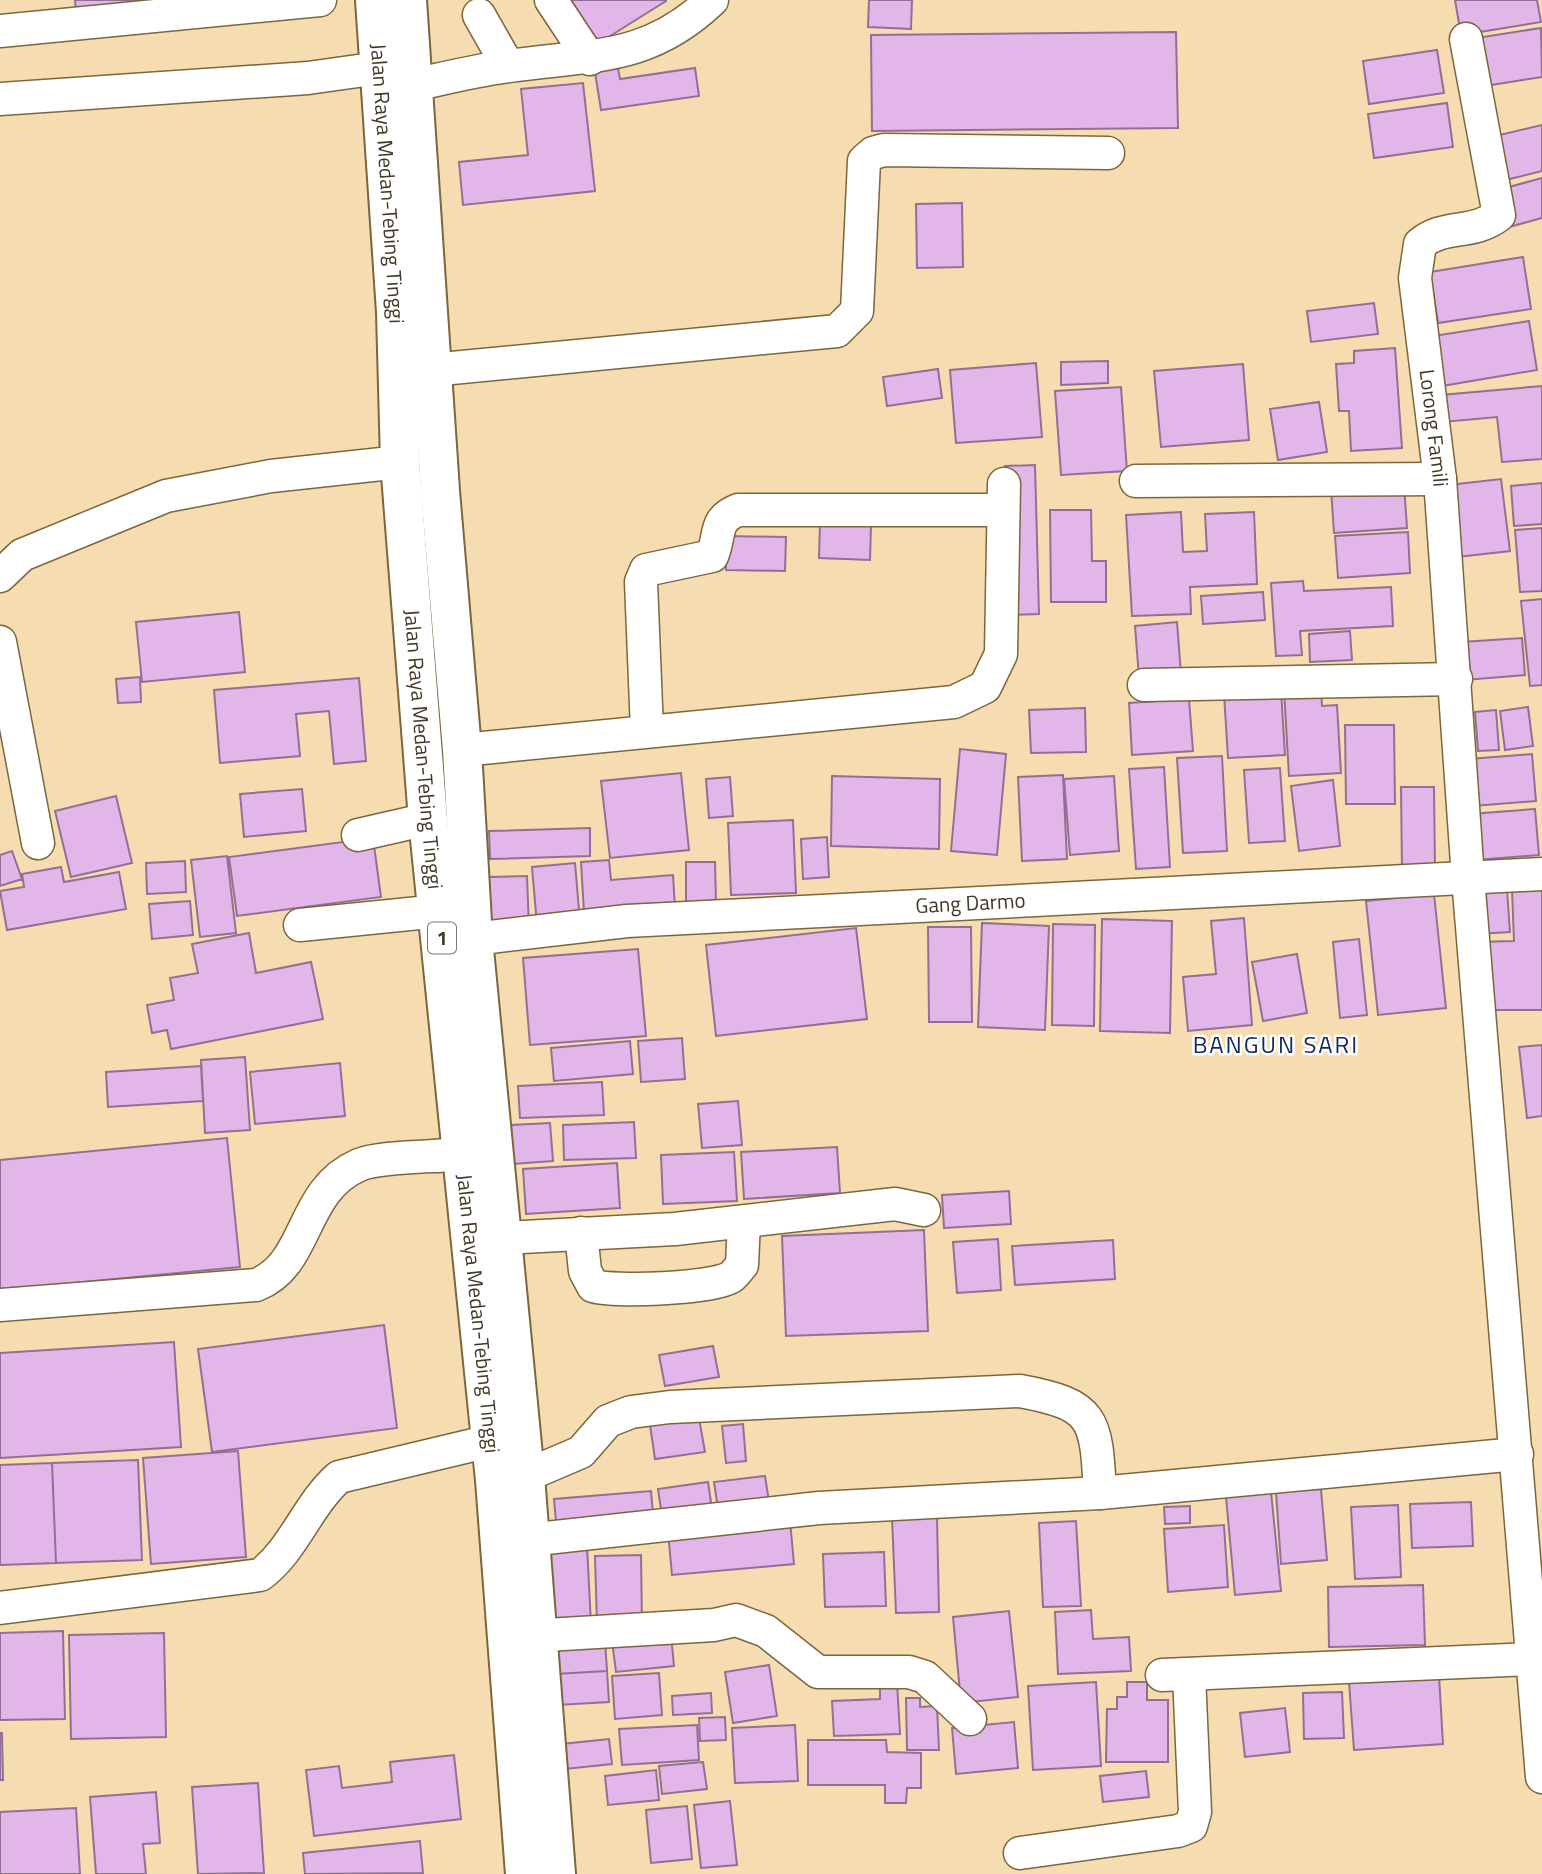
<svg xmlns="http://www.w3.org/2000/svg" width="1542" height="1874" viewBox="0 0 1542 1874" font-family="'Titillium Web',sans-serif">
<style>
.building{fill:#e2b6e8;stroke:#907194;stroke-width:2}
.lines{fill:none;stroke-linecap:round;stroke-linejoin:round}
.minor-casing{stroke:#7c663d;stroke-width:35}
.highway-casing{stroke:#7c663d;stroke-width:42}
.minor{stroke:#fff;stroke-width:32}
.highway{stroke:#fff;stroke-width:38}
.labels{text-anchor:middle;stroke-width:5;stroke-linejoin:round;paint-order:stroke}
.shield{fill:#fff;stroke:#7b7467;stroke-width:2}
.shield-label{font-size:19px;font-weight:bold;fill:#423826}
.street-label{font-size:21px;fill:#423826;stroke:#fff}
.quarter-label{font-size:24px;letter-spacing:2px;fill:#0f2a5f;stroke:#fff}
</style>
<rect width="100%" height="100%" fill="#f6ddb1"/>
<!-- building -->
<path class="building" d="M75,0H143L144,8L76,13Z
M571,0H666V1L599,43Z
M869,0H912L911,29L868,27Z
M1455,0H1537L1541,22L1461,35Z
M1541,28L1542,77L1478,87L1470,39Z
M1176,32L1178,128L872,131L871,35Z
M1437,50L1444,93L1369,104L1363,61Z
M617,63L620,79L695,68L699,96L601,110L594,66Z
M583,83L595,191L463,205L459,162L528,155L521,89Z
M1447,103L1453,147L1374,158L1368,114Z
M1542,125V171L1498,182L1487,138Z
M1542,178V218L1509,227L1498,190Z
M962,203L963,267L917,268L916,204Z
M1523,257L1531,309L1438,323L1430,272Z
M1374,303L1378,334L1311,342L1307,311Z
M1529,321L1537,370L1436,387L1427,337Z
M1395,348L1402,448L1351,451L1349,411H1339L1336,364L1354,363V351Z
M1108,361V383L1061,385V362Z
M1036,363L1042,437L956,443L950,370Z
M1243,364L1249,440L1161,447L1154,371Z
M938,369L942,398L887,406L883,377Z
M1542,386V459L1502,462L1497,417L1443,422L1441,395Z
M1121,387L1127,471L1061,475L1055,391Z
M1319,402L1327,452L1278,460L1270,409Z
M1035,465L1039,614L1008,615L1005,466Z
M1501,479L1510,551L1458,557L1449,485Z
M1542,483V524L1514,526L1511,486Z
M1404,485L1407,528L1334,533L1331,489Z
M1050,510H1091L1092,561H1106V602H1051Z
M1181,512L1183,552L1207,551L1205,514L1254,512L1257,584L1190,587L1191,614L1132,616L1126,515Z
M820,522L871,525L870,560L819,558Z
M1542,528V591L1520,592L1515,530Z
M1408,532L1410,573L1338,578L1335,536Z
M726,536L786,537L785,571L726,570Z
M1303,581L1304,591L1391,587L1393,626L1300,631L1302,655L1276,656L1271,583Z
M1263,592L1265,620L1203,624L1201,596Z
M1542,599V685L1530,686L1521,601Z
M239,612L245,672L142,682L136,622Z
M1177,622L1181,674L1139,677L1135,626Z
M1350,631L1352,660L1310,662L1309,634Z
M1522,638L1525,675L1465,680L1462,642Z
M140,677L141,702L118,703L116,679Z
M359,678L366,761L334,764L329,711L296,714L300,756L220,763L214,690Z
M1321,688L1322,706L1337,705L1341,773L1289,776L1284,690Z
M1281,690L1285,755L1228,758L1224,694Z
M1189,699L1193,751L1132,755L1129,703Z
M1528,707L1533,746L1505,750L1500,711Z
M1085,708L1086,752L1031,753L1029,710Z
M1496,710L1499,750L1478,751L1475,712Z
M1345,725H1394L1395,804H1346Z
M960,749L1006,754L997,855L951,851Z
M1532,754L1536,801L1473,806L1469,759Z
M1222,756L1227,851L1183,853L1177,758Z
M1164,767L1170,867L1136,869L1129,769Z
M1280,768L1285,841L1249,843L1244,770Z
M681,773L689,850L610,858L601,781Z
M1063,775L1067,859L1022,861L1018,777Z
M832,776L940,779L939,849L831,846Z
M1114,776L1119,851L1070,855L1064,779Z
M730,777L733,816L709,818L706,779Z
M1333,780L1340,846L1299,851L1291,786Z
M1401,787H1434L1435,870H1402Z
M302,789L306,831L244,837L240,794Z
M116,796L132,863L71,877L55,811Z
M1535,809L1539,855L1475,860L1471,814Z
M793,820L796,893L731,895L728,823Z
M590,828V856L490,859L489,831Z
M827,837L829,877L803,879L801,839Z
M373,838L381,897L237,916L229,857Z
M12,851L22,879L0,886V855Z
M227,856L236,933L200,937L191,860Z
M609,860L611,880L673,875L675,907L584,913L581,862Z
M185,861L186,892L147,894L146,863Z
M686,862H715L716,902L686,903Z
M575,863L580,922L537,925L532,867Z
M61,867L64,882L119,872L126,909L7,930L0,891L24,887L22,874Z
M527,876L529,928L490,929L489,877Z
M1542,889V1010H1480L1477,942L1514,941L1512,890Z
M1507,890L1510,932L1476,934L1473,892Z
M1434,894L1446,1008L1378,1015L1366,901Z
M190,901L193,935L152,939L149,904Z
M1244,918L1252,1025L1188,1031L1183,977L1216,974L1211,921Z
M1102,919L1172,921L1170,1033L1100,1031Z
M982,923L1049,926L1045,1030L978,1027Z
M1053,924L1095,925L1094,1026L1052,1025Z
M928,927H971L972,1022H929Z
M856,928L867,1019L716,1036L706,945Z
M249,933L256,973L311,962L323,1019L171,1049L167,1030L152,1033L147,1005L174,1000L170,978L198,973L192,944Z
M1359,939L1367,1015L1340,1018L1333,942Z
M638,949L646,1036L530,1045L523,958Z
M1297,954L1307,1013L1263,1021L1252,962Z
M682,1038L685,1079L641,1082L638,1041Z
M630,1041L633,1074L554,1081L551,1048Z
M1542,1045V1116L1527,1118L1519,1047Z
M245,1057L250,1130L205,1133L201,1060Z
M340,1063L345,1116L255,1124L250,1072Z
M201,1066L203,1101L108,1107L106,1072Z
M602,1082L604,1115L520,1118L518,1086Z
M738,1101L742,1145L702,1148L698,1104Z
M634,1122L636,1158L564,1160L563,1125Z
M550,1123L553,1161L513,1164L511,1125Z
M227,1138L240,1267L0,1290V1160Z
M837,1147L840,1193L744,1199L741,1152Z
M734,1152L737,1201L663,1204L661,1155Z
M617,1163L620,1208L526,1214L523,1169Z
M1009,1191L1011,1224L944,1228L942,1195Z
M924,1230L928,1331L786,1336L782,1236Z
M998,1239L1001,1290L957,1293L953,1242Z
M1113,1240L1115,1279L1015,1285L1012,1246Z
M384,1325L397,1428L212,1452L198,1349Z
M174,1342L181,1447L0,1458V1353Z
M713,1346L719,1377L665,1386L659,1355Z
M699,1418L705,1452L655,1459L650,1425Z
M743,1424L746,1461L726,1463L722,1426Z
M238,1451L246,1557L151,1564L143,1458Z
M138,1460L142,1560L56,1563L52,1463Z
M52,1463L56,1563L0,1565V1465Z
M765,1476L770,1508L719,1516L714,1482Z
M708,1482L713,1516L663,1523L658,1489Z
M1321,1489L1327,1560L1281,1564L1276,1492Z
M651,1491L654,1525L557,1533L554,1499Z
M1271,1492L1281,1591L1235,1595L1226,1497Z
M1471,1502L1473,1546L1412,1548L1410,1504Z
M1398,1505L1401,1577L1355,1579L1351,1507Z
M1190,1506V1523L1165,1524L1164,1507Z
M937,1517L939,1612L896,1613L892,1518Z
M790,1521L794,1564L672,1575L668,1532Z
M1076,1521L1081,1606L1043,1607L1039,1523Z
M1224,1525L1228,1587L1168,1592L1164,1529Z
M587,1546L591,1624L551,1626L547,1547Z
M884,1552L886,1606L825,1607L823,1554Z
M641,1555L642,1623L597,1624L595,1556Z
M1423,1585L1425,1645L1329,1647L1328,1587Z
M1091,1610L1093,1639L1129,1637L1131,1671L1058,1674L1055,1612Z
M1009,1611L1018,1697L961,1703L953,1617Z
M63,1631L65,1719L0,1720V1633Z
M164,1633L166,1737L71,1739L69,1635Z
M671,1635L674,1666L616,1672L612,1641Z
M605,1640L607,1671L555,1674L552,1642Z
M769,1665L777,1716L733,1723L725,1672Z
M607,1671L609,1702L557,1705L555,1674Z
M659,1673L662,1715L615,1719L612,1676Z
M1439,1675L1443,1744L1354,1750L1349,1682Z
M880,1682H897L900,1734L834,1736L832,1701L880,1699Z
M1096,1682L1101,1766L1033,1770L1028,1686Z
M1127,1682H1147V1700H1168V1762H1106L1107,1709H1117V1697H1127Z
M1342,1692L1344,1738L1304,1739L1303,1693Z
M711,1693L712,1713L673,1715L672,1696Z
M906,1698H920V1707L937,1706L939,1750H907Z
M1285,1708L1290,1752L1245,1757L1240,1713Z
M725,1717L726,1740L700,1741L699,1718Z
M1014,1722L1018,1768L956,1774L952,1728Z
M697,1725L699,1760L622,1765L619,1729Z
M795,1725L798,1781L735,1783L732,1728Z
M0,1733H2L3,1780H0Z
M609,1739L612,1764L565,1769L562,1744Z
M808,1740H886L887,1752L921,1753V1788H907L906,1803H885V1785H808Z
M454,1755L461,1819L314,1836L306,1770L339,1766L342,1788L392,1782L390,1762Z
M703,1762L707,1789L662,1794L659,1766Z
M656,1770L659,1800L608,1805L605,1776Z
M1146,1771L1149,1797L1103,1802L1100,1776Z
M258,1783L264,1873L198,1874L192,1787Z
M156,1792L160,1843L143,1844L146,1874H96L90,1797Z
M730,1801L737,1865L701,1868L694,1805Z
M687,1806L692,1859L651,1863L646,1810Z
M76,1808L80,1874H0V1812Z
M420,1841L423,1873L305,1874L303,1853Z"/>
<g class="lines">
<!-- minor casing -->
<g class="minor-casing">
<g id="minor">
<path d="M551,0L590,59"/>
<path d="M479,15L508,66"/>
<path d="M0,31L320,0"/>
<path id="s1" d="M1466,39L1499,215C1472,236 1445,223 1420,244L1415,278L1440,479L1468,878L1542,1777"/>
<path d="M414,85C446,78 477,70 509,66C591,54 647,62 712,0"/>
<path d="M0,99L308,78L379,68"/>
<path d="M431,370L837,331L857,311L864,161L873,153L884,150L1108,153"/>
<path d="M1136,481L1440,479"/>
<path d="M0,576L22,555L166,496L271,476L400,462"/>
<path d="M0,642L38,843"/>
<path d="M1144,685L1456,679"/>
<path d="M647,731L641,582L646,570L712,556C721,535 713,520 738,510H1003"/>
<path d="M462,750L954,702L985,687L1001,654L1004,484"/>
<path d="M358,835L428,819"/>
<path d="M300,925L439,911"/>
<path id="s2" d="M473,939L627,921L1542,874"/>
<path d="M581,1233L585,1271L593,1286C615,1292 712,1289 731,1277C735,1274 739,1268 742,1265L744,1222"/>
<path d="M503,1238L675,1229L895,1204L924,1210"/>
<path d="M0,1305L256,1285C310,1264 299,1191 359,1165C380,1156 437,1157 462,1154"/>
<path d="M525,1476L581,1452L608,1421L631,1412L670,1407L1020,1391C1096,1405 1096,1419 1100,1493"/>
<path d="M528,1540L819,1508L1100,1493L1517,1454"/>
<path d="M0,1608L260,1575C294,1550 307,1505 339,1477L490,1441"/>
<path d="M513,1637L714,1625L736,1620L766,1631L818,1672H909L925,1677L970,1719"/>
<path d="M1162,1675L1531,1659"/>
<path d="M1020,1853L1178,1831L1191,1826L1195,1812L1189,1675"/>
</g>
</g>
<!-- highway casing -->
<g class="highway-casing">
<g id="highway">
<path id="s3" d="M375,0L396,312L400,462L428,819L495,1480L525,1874"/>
<path d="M407,0L440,491L462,750L473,939L525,1476L556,1874"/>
</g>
</g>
<!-- minor -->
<use href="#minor" class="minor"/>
<!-- highway -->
<use href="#highway" class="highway"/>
</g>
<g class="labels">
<!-- shield labels -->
<rect class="shield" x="428" y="922.5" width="28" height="31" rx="5"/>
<g class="shield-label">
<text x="442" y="945">1</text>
</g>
<!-- street labels -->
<g class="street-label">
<text dy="7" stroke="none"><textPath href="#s3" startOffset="184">Jalan Raya Medan-Tebing Tinggi</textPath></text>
<text dy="7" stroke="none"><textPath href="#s1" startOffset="450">Lorong Famili</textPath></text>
<text dy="7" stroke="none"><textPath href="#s3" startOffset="751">Jalan Raya Medan-Tebing Tinggi</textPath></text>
<text dy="7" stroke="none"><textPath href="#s2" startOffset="499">Gang Darmo</textPath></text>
<text dy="7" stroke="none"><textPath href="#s3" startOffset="1318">Jalan Raya Medan-Tebing Tinggi</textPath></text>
</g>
<!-- quarter labels -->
<g class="quarter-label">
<text x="1276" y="1053">BANGUN SARI</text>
</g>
</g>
</svg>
